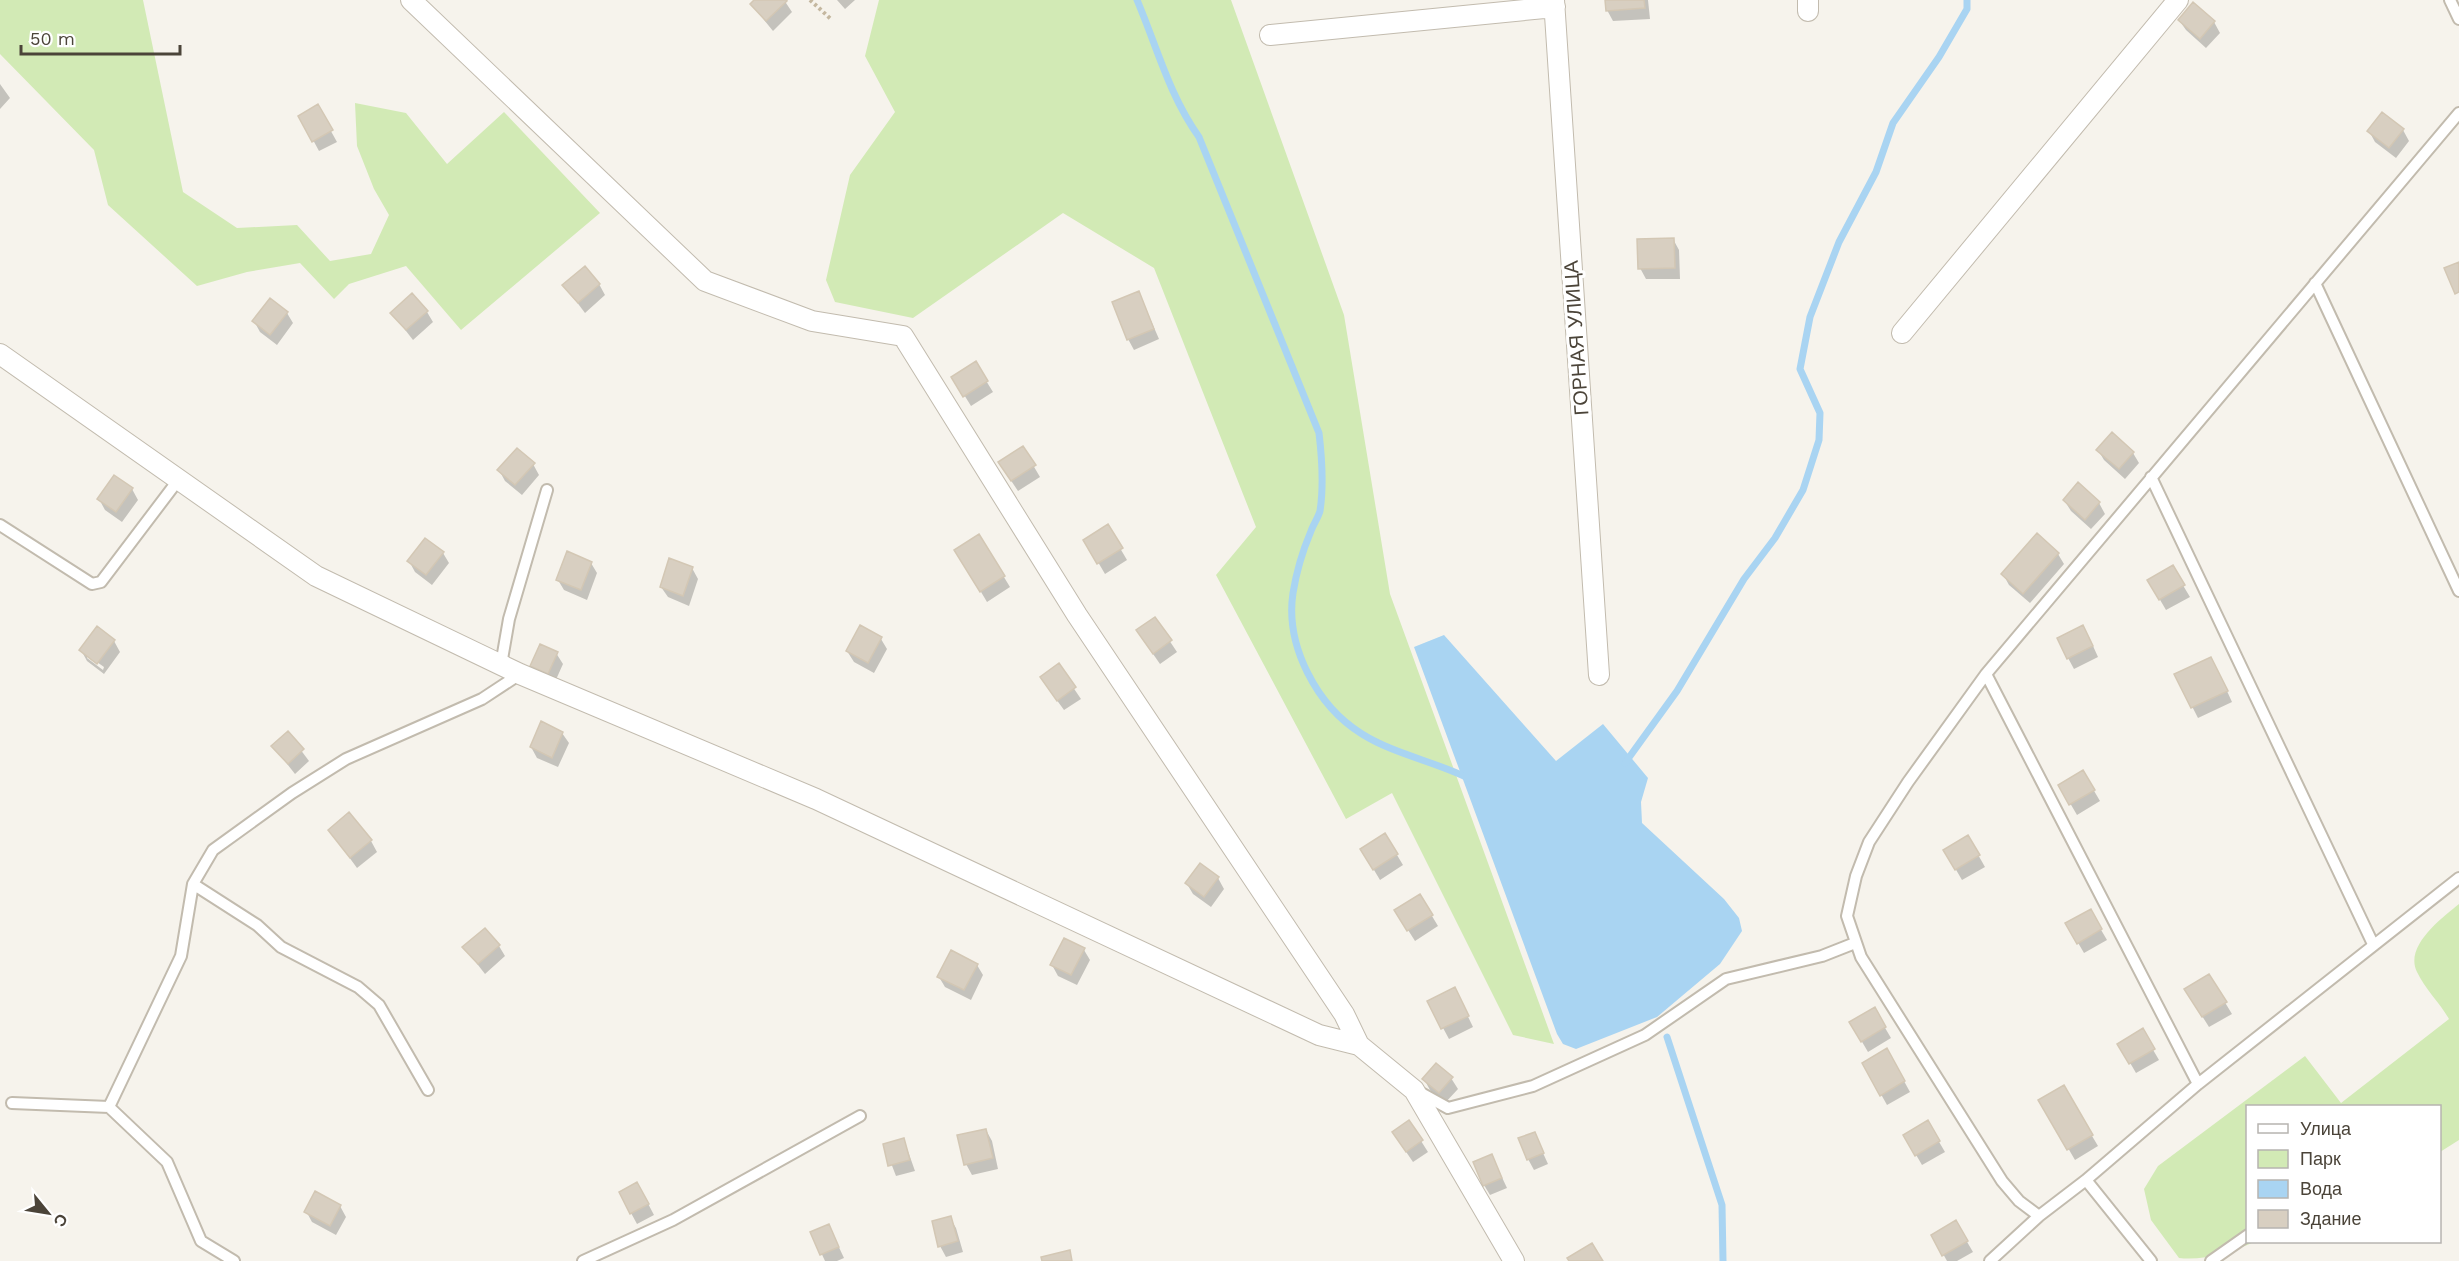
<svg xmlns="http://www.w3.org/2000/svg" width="2459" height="1261" viewBox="0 0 2459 1261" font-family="'Work Sans',sans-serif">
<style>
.green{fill:#d2eab5}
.water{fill:#a9d4f2}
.shadow{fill:#0003;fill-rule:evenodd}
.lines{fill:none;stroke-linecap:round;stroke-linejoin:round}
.stream{stroke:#a9d4f2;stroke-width:7}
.building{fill:#d8cfc1;stroke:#d3c7b4;stroke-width:1.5}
.service-casing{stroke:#c2bbae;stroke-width:14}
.minor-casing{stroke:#c2bbae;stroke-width:22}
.path{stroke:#c4b79f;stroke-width:4;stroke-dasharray:3 3;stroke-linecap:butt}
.service{stroke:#fff;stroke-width:10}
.minor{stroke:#fff;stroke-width:20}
.labels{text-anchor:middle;stroke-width:6;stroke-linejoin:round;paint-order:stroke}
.street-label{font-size:20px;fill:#4b4439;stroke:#fff}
</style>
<rect width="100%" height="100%" fill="#f6f3ec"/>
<!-- green -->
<path class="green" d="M0,0H143L183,192L237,228L297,225L330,261L371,254L389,215L374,189L357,146L355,103L406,113L447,164L504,112L600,213L461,330L406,266L349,284L334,299L300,263L247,272L197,286L108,205L94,150L0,54Z
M879,0H1231L1344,315L1390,594L1554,1044L1513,1035L1392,793L1346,819L1216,575L1256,527L1154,268L1063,213L913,318L835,302L826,280L850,175L895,112L865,56Z
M2459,904V1140L2440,1152V1106H2248V1242H2254C2232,1252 2203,1261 2179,1258L2151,1220L2144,1189L2158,1166L2305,1056L2341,1103L2449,1019C2440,1003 2425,989 2417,972C2404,946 2442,918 2459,904Z"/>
<!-- water -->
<path class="water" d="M1444,635L1556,761L1603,724L1648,778L1641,802L1642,823L1724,899L1739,918L1742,931L1720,964L1657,1017L1576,1049L1563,1044L1557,1034L1414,647Z"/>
<!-- shadow -->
<path class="shadow" d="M757,0H784L792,12L773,31L752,5Z
M837,0H855L845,9Z
M1606,0H1648L1650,19L1613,21L1607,10Z
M2193,4L2214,22L2220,33L2206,48L2186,30L2179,20Z
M0,84L10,98L0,109Z
M317,106L337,142L319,151L300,116Z
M2382,114L2403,130L2409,141L2396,158L2375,142L2369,131Z
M1673,239L1679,250L1680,279H1646L1640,268Z
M599,284L605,295L585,313L564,285Z
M1139,293L1159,339L1134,350L1128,339Z
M427,312L433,322L413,340L392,313Z
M287,313L293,323L277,345L260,332L254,321Z
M975,363L993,392L971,406L953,377Z
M1023,448L1040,477L1018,491L1006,473Z
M2098,450L2133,453L2139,463L2125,479L2104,460Z
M533,464L539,475L522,495L505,481L499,470Z
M132,489L138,500L122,522L105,510L99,499Z
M2064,500L2099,503L2105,514L2091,529L2071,511Z
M1107,526L1127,560L1105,574L1085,540Z
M979,536L1010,587L987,602L956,550Z
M443,553L449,563L432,585L415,572L409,561Z
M2058,554L2064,564L2030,603L2009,585L2003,574Z
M591,563L597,573L587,600L564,590L558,580Z
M2172,567L2190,597L2166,610L2149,581Z
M692,568L698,579L689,606L668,597L661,587Z
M1155,619L1177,652L1160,664L1144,641Z
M97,628L114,641L120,652L104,674L87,661L81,650ZM87,655L104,667L103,670L87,658Z
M2089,637L2098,657L2074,669L2068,658Z
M881,639L887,649L874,673L854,662L847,651Z
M556,653L563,664L554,684L538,677L532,666Z
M1058,665L1081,699L1064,710L1048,688Z
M2217,669L2232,702L2198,718L2176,675Z
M288,733L309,761L295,774L273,746Z
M562,733L569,743L558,767L537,758L531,747Z
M2083,772L2100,801L2077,815L2060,786Z
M330,831L371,841L377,852L357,868Z
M1385,835L1403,865L1380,880L1368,860Z
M1968,837L1985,867L1962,880L1945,851Z
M1218,878L1224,889L1211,907L1193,894L1187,884Z
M1420,896L1438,926L1415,941L1396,911Z
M2090,911L2107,940L2084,953L2067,924Z
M499,946L505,956L485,974L464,947Z
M1084,950L1090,960L1077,985L1058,976L1052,965Z
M977,965L983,975L971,1000L945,987L939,977Z
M2209,976L2232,1014L2209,1027L2192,1000Z
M1460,1000L1473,1027L1449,1039L1429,1002Z
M1874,1009L1891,1038L1868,1052L1851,1023Z
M2142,1031L2159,1060L2136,1073L2119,1044Z
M1887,1050L1910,1092L1887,1105L1864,1064Z
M1451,1078L1458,1089L1445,1103L1430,1090L1424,1079Z
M2063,1087L2098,1146L2075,1160L2040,1100Z
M1409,1122L1428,1152L1413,1162L1400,1143Z
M1928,1123L1945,1152L1922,1165L1905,1136Z
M986,1130L992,1141L998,1169L972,1175L966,1164Z
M1534,1133L1548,1164L1534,1170L1528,1159Z
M904,1140L915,1171L896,1176L884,1145Z
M1492,1156L1507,1188L1490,1195L1484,1185Z
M643,1194L654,1215L637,1224L631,1213Z
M340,1206L346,1217L336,1235L312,1222L306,1211Z
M950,1218L956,1228L963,1252L946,1257L940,1246Z
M1956,1223L1973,1252L1957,1261H1947L1933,1236Z
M829,1226L844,1258L837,1261H825L812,1233Z"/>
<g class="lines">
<!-- stream -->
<path class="stream" d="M1137,0C1157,47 1169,95 1199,137L1319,433C1322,458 1324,485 1320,511C1318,518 1313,525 1311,531C1303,550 1296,574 1293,593C1285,646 1317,706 1362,734C1394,754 1433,761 1468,778
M1625,763L1677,691L1744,579L1775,538L1803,490L1819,440L1820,413L1800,369L1810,317L1839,242L1876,172L1893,123L1939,57L1967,9V0
M1667,1037L1722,1205L1723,1261"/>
</g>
<!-- building -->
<path class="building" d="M754,0H787V1L766,21L750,4Z
M1605,0H1644L1645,8L1606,11Z
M2193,2L2215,21L2200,39L2178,20Z
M318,104L333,130L312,142L298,116Z
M2382,112L2404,129L2389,148L2367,131Z
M1674,238L1675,268L1638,269L1637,239Z
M2459,262V292L2455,294L2444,268Z
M585,266L600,284L578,303L562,285Z
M1139,291L1154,329L1127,340L1112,302Z
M412,293L428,311L406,330L390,313Z
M270,298L288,312L270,335L252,321Z
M976,361L988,381L963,397L951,377Z
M2112,432L2134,452L2119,469L2096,450Z
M1023,446L1036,465L1011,481L998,462Z
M517,448L535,463L515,485L497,470Z
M114,475L133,488L116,512L97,499Z
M2078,482L2100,502L2085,520L2063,500Z
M1108,524L1123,548L1097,564L1083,540Z
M2037,533L2059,553L2023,594L2001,574Z
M979,534L1005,576L980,592L954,550Z
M425,538L444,552L426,575L407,561Z
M567,551L592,562L581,590L556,580Z
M669,558L693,567L683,596L660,587Z
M2173,565L2185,585L2159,600L2147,580Z
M1155,617L1172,640L1153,654L1136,630Z
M860,625L882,637L868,663L846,651Z
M2083,625L2093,646L2067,659L2057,638Z
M97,626L115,640L97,664L79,650Z
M540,644L558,652L548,674L530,666Z
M2211,657L2228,691L2191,708L2174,674Z
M1059,663L1076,687L1057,701L1040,677Z
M541,721L563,732L552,758L530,747Z
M288,731L304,749L288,764L271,746Z
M2083,770L2095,790L2069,805L2058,785Z
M349,812L372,840L350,858L328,830Z
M1385,833L1398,854L1373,870L1360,849Z
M1968,835L1980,855L1955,870L1943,850Z
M1200,863L1219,877L1204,897L1185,883Z
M1420,894L1433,915L1407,931L1394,910Z
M2091,909L2102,929L2077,944L2065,923Z
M485,928L500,945L478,964L462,947Z
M1064,938L1085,948L1071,975L1050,965Z
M951,950L978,964L964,990L937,977Z
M2209,974L2227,1002L2202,1017L2184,989Z
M1455,987L1469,1016L1441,1029L1427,1001Z
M1875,1007L1886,1027L1861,1042L1849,1022Z
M2143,1028L2155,1049L2129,1064L2117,1044Z
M1887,1048L1905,1081L1880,1096L1862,1063Z
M1436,1063L1453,1077L1439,1093L1422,1079Z
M2064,1085L2093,1135L2067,1150L2038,1100Z
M1409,1120L1423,1140L1406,1152L1392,1132Z
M1928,1120L1940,1141L1915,1156L1903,1135Z
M986,1129L993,1158L964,1165L957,1135Z
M1535,1132L1544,1153L1527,1160L1518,1138Z
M904,1138L910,1160L888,1166L883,1144Z
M1492,1154L1502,1178L1483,1186L1473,1162Z
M637,1182L649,1204L630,1214L619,1192Z
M315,1191L341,1205L330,1226L304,1212Z
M951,1216L958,1241L938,1247L932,1221Z
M1956,1220L1968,1241L1942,1256L1931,1235Z
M829,1224L839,1247L820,1255L810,1232Z
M1592,1243L1603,1261H1569L1567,1258Z
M1070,1250L1072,1261H1042L1041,1257Z"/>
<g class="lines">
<!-- service casing -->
<g class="service-casing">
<path id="service" d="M2450,0L2459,19
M2315,283L2459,591
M2151,477L2373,944
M0,525L92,584L101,582L179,479
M501,665L509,619L547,490
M1986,674L2198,1084
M193,884L257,925L281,947L358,987L379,1005L428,1090
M1419,1092L1448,1108L1533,1086L1645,1035L1726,979L1822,956L1855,943
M12,1103L109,1107L167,1162L201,1241L234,1261
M109,1107L181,956L193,884L213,850L292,793L346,759L482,699L520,674
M2086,1180L2151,1261
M2039,1216L2019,1201L2002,1181L1861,957L1847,916L1856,876L1869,842L1908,782L1986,674L2459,113
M583,1261L673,1220L860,1116
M1990,1261L2039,1216L2086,1180L2198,1084L2459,878
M2211,1261L2248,1235"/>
</g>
<!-- minor casing -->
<g class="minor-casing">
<path id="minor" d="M411,0L705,281L812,321L903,336L1077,615L1344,1014L1359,1045L1414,1090L1514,1261
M1554,0L1599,675
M1808,0V11
M1270,35L1555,7
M1902,333L2178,0
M0,354L316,576L520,674L816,799L1319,1035L1359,1045"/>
</g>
<!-- path -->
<path class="path" d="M810,0L832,20"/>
<!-- service -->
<use href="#service" class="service"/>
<!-- minor -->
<use href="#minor" class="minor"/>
</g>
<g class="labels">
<!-- street labels -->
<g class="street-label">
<text transform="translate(1576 338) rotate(-94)" y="7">ГОРНАЯ УЛИЦА</text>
</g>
</g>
<!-- legend -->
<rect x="2246" y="1105" width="195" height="138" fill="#ffffff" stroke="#b7b4b0" stroke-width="1.5"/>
<rect x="2258" y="1124" width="30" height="9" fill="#ffffff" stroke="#b7b4b0" stroke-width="1.5"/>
<text x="2300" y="1135" font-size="18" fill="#4b4439">Улица</text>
<rect x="2258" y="1150" width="30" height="18" fill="#d2eab5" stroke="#b7b4b0" stroke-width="1.5"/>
<text x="2300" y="1165" font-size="18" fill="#4b4439">Парк</text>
<rect x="2258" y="1180" width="30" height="18" fill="#a9d4f2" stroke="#b7b4b0" stroke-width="1.5"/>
<text x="2300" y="1195" font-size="18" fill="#4b4439">Вода</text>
<rect x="2258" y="1210" width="30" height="18" fill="#d8cfc1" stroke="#b7b4b0" stroke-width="1.5"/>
<text x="2300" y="1225" font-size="18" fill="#4b4439">Здание</text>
<!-- north arrow -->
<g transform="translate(48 1213) rotate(120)" stroke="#ffffff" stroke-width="4.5" paint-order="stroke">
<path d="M0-4.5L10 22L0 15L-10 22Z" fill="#4b4439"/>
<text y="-9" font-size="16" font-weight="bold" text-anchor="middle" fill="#4b4439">С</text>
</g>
<!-- scale -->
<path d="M21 45v9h159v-9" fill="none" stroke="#4b4439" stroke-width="3"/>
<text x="30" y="45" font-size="18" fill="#4b4439" stroke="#ffffff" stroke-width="4.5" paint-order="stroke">50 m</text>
</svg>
